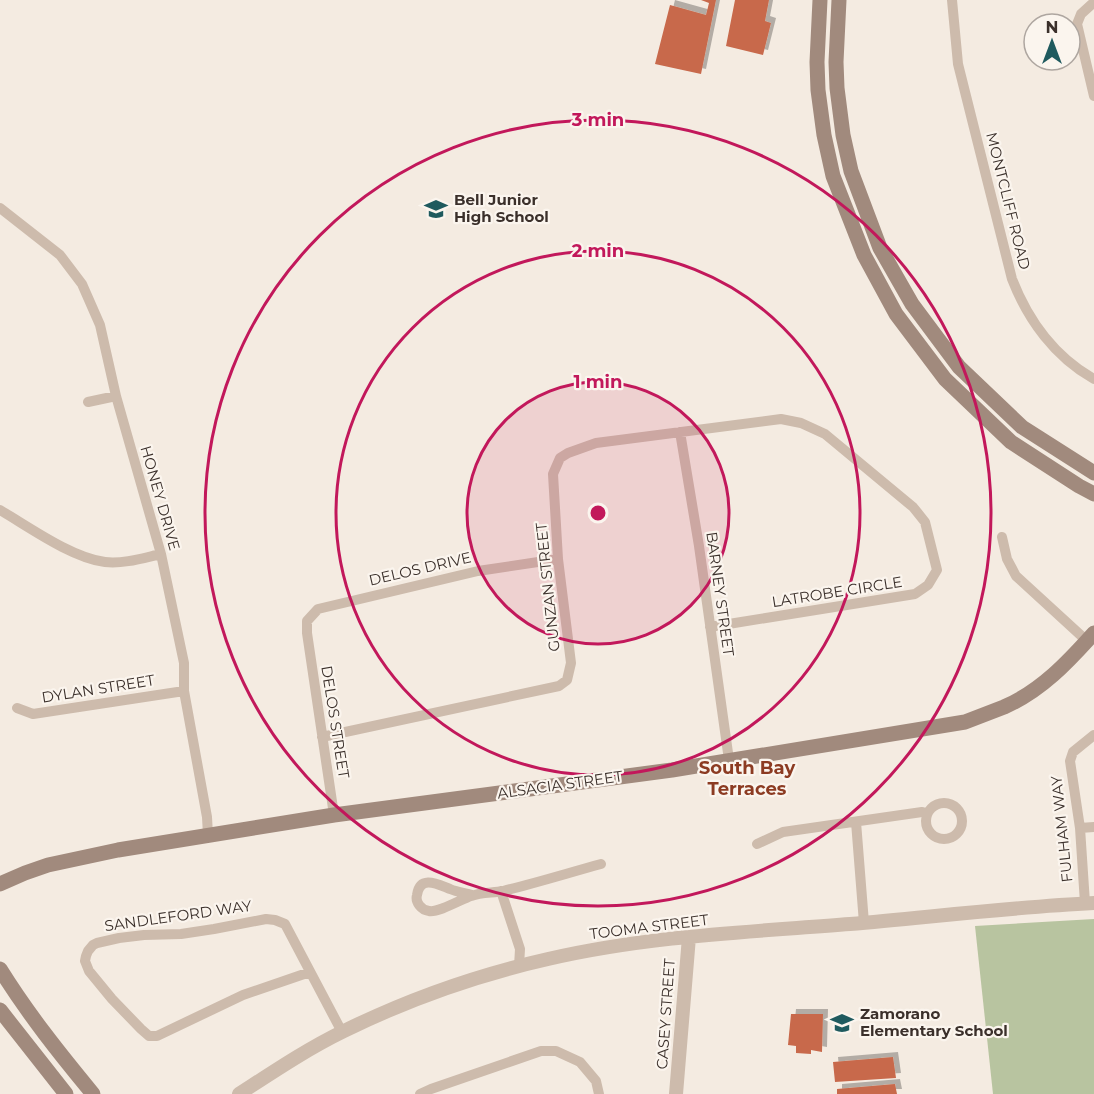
<svg xmlns="http://www.w3.org/2000/svg" width="1094" height="1094" viewBox="0 0 1094 1094" font-family="Montserrat,sans-serif">
<style>
.green{fill:#b8c4a0}
.building{fill:#c8694b;filter:url(#shadow)}
.lines{fill:none;stroke-linecap:round;stroke-linejoin:round}
.minor{stroke:#cdbbac;stroke-width:10}
.tertiary{stroke:#cdbbac;stroke-width:14}
.secondary{stroke:#a18a7d;stroke-width:15}
.ring{fill:none;stroke:#c2185b;stroke-width:3}
.labels{text-anchor:middle;stroke-width:4.5;stroke-linejoin:round;paint-order:stroke}
.poi-label{font-size:15px;font-weight:bold;fill:#3b302b;stroke:#fbf5ee;text-anchor:start}
.street-label{font-size:15px;fill:#3b302b;stroke:#fbf5ee}
.quarter-label{font-size:18px;font-weight:bold;fill:#8c3b22;stroke:#fbf5ee}
.centre{fill:#c2185b;stroke:#fbf5ee;stroke-width:3}
.ring-label{font-size:18px;text-anchor:middle;font-weight:bold;fill:#c2185b;stroke:#fbf5ee;stroke-width:4.5;stroke-linejoin:round;paint-order:stroke}
</style>
<defs>
<filter id="shadow"><feDropShadow dx="5" dy="-5" stdDeviation="0" flood-color="#0004"/></filter>
</defs>
<rect width="100%" height="100%" fill="#f4ebe1"/>
<!-- green -->
<path class="green" d="M1094,919V1094H993L975,926Z"/>
<!-- building -->
<path class="building" d="M701,0H716L701,74L655,64L670,5L706,15L709,3Z
M735,0H769L765,21L771,23L763,55L726,46Z
M791,1014H823L822,1052L811,1050V1054L796,1053V1046L788,1045Z
M893,1057L896,1078L835,1082L833,1062Z
M895,1084L897,1094H837V1089Z"/>
<g class="lines">
<!-- minor -->
<path class="minor" d="M952,0L958,64L1012,279C1028,320 1055,357 1094,379
M1094,3L1092,4L1081,14L1077,24L1094,96
M0,208L60,255L82,284L100,325L116,396L161,554L184,663V691L207,817L208,835
M88,402L116,396
M680,432L699,546L729,760
M0,510C29,527 72,558 105,562C124,564 143,558 161,554
M1002,537L1007,559L1016,576L1087,641
M17,708L33,714L184,691
M322,737L559,686L567,680L571,663L558,559L553,474L560,458L568,453L596,443L781,419L801,423L825,434L913,507L925,522L937,570L928,585L915,594L710,627
M926 821a18 18 0 1 1 36 0a18 18 0 1 1-36 0Z
M334,815L307,633V621L318,609L478,571L558,559
M856,822L864,923
M1080,828L1094,827
M757,844L783,832L922,812L927,814
M501,891L520,949L519,966
M472,895C465,893 457,892 450,889C439,885 420,874 417,895C415,902 421,910 429,911C438,913 462,899 471,896C481,892 493,893 503,891C536,883 568,873 601,864
M1085,903L1080,828L1070,761L1073,752L1094,735
M310,972L243,995L157,1036H149L141,1029L112,999L89,971L85,961L86,956L88,951L93,945L97,943L119,938L144,935L181,934L214,929L266,919L275,920L285,924L342,1032
M420,1094L431,1089L541,1051H556L580,1062L596,1081L599,1094"/>
<!-- tertiary -->
<path class="tertiary" d="M239,1094C273,1072 307,1049 344,1031C409,999 477,975 548,959C647,936 749,932 850,924C931,917 1013,907 1094,903
M676,1094L689,937"/>
<!-- secondary -->
<path class="secondary" d="M820,0L817,62L818,90L824,135L833,176L864,255L896,314L945,379L1011,442L1079,486L1094,494
M839,0L836,62L837,88L843,135L851,171L880,248L912,304L959,367L1022,427L1094,473
M0,884L25,873L48,865L118,850L334,815L672,770L965,722C978,717 991,712 1004,707C1041,691 1068,662 1094,633
M0,969C28,1014 60,1054 93,1094
M0,1010L66,1094"/>
</g>
<!-- distance rings -->
<circle cx="598" cy="513" r="131" fill="#c2185b" fill-opacity=".12"/>
<g class="ring">
<circle cx="598" cy="513" r="131"/>
<circle cx="598" cy="513" r="262"/>
<circle cx="598" cy="513" r="393"/>
</g>
<!-- icons -->
<defs>
<g id="school-bare" transform="scale(1.8)"><path d="M0-5L7-2L0 1L-7-2ZM-4 1L0 2.5L4 1V4Q0 6-4 4Z" fill="#1f5a5e" stroke="#fbf5ee" stroke-width="2.5" paint-order="stroke"/></g>
</defs>
<g fill-rule="evenodd">
<use href="#school-bare" x="436" y="209"/>
<use href="#school-bare" x="842" y="1023"/>
</g>
<g class="labels">
<!-- poi labels -->
<g class="poi-label">
<text x="454" y="205">Bell Junior<tspan x="454" dy="17">High School</tspan></text>
<text x="860" y="1019">Zamorano<tspan x="860" dy="17">Elementary School</tspan></text>
</g>
<!-- street labels -->
<g class="street-label">
<text transform="translate(1008 201) rotate(76)" y="5">MONTCLIFF ROAD</text>
<text transform="translate(160 498) rotate(74)" y="5">HONEY DRIVE</text>
<text transform="translate(420 569) rotate(-13)" y="5">DELOS DRIVE</text>
<text transform="translate(548 587) rotate(-96)" y="5">GUNZAN STREET</text>
<text transform="translate(837 592) rotate(-9)" y="5">LATROBE CIRCLE</text>
<text transform="translate(720 594) rotate(82)" y="5">BARNEY STREET</text>
<text transform="translate(98 689) rotate(-9)" y="5">DYLAN STREET</text>
<text transform="translate(335 722) rotate(81)" y="5">DELOS STREET</text>
<text transform="translate(560 785) rotate(-8)" y="5">ALSACIA STREET</text>
<text transform="translate(1062 829) rotate(-96)" y="5">FULHAM WAY</text>
<text transform="translate(178 916) rotate(-8)" y="5">SANDLEFORD WAY</text>
<text transform="translate(649 927) rotate(-7)" y="5">TOOMA STREET</text>
<text transform="translate(666 1014) rotate(-86)" y="5">CASEY STREET</text>
</g>
<!-- quarter labels -->
<g class="quarter-label">
<text x="747" y="774">South Bay<tspan x="747" dy="21">Terraces</tspan></text>
</g>
</g>
<circle cx="598" cy="513" r="9" class="centre"/>
<g class="ring-label">
<text x="598" y="126">3 min</text>
<text x="598" y="257">2 min</text>
<text x="598" y="388">1 min</text>
</g>
<!-- north arrow -->
<g transform="translate(1052 42)"><circle r="28" fill="#fbf5ee" stroke="#aea6a0" stroke-width="1.5"/>
<path d="M0-4.5L10 22L0 15L-10 22Z" fill="#1f5a5e"/>
<text y="-9" font-size="16" font-weight="bold" text-anchor="middle" fill="#3b302b">N</text>
</g>
</svg>
